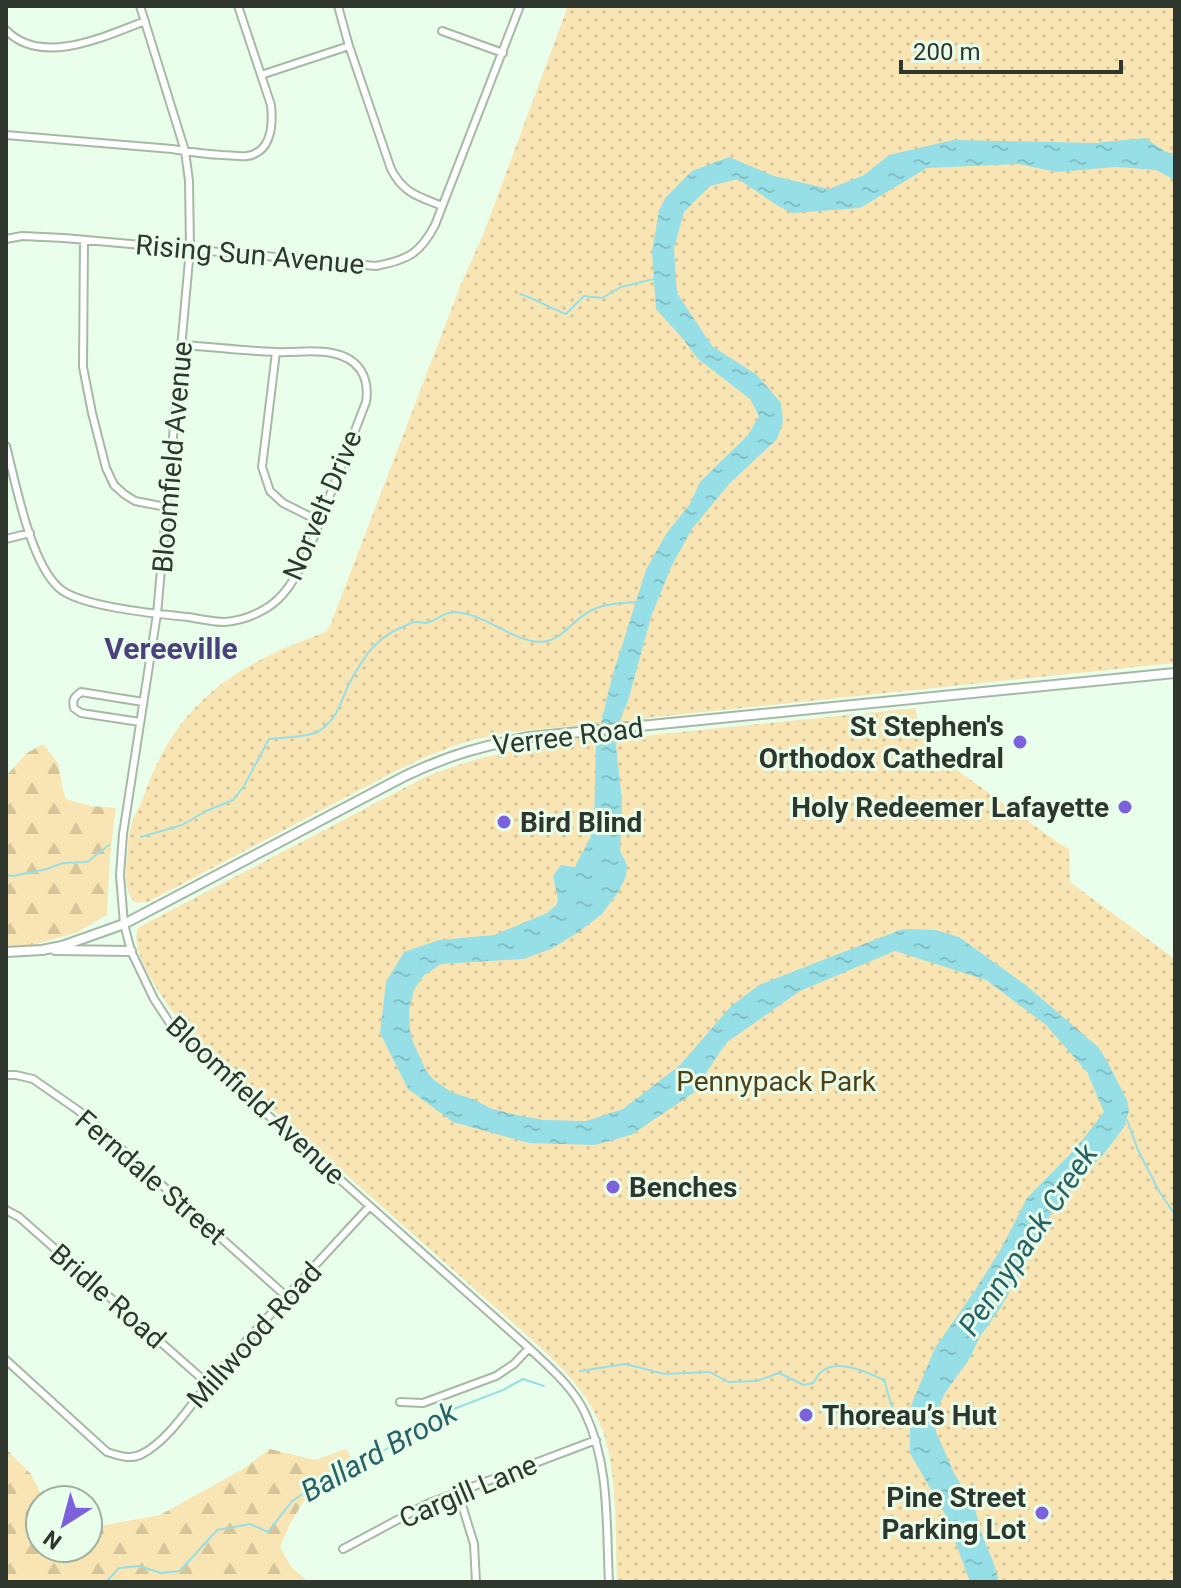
<svg xmlns="http://www.w3.org/2000/svg" width="1181" height="1588" viewBox="0 0 1181 1588" font-family="Roboto,sans-serif">
<style>
.forest{fill:url(#forest-firs)}
.park{fill:url(#park-dots)}
.water{fill:url(#water-ripples)}
.lines{fill:none;stroke-linecap:round;stroke-linejoin:round}
.stream{stroke:#96dfe6;stroke-width:2}
.minor-casing{stroke:#a5b9a6;stroke-width:10}
.secondary-casing{stroke:#a5b9a6;stroke-width:12}
.minor{stroke:#fff;stroke-width:6}
.secondary{stroke:#fff;stroke-width:8}
.poi-dot{fill:#7c61dc;stroke:#eaffeb;stroke-width:3}
.labels{text-anchor:middle;stroke-width:6;stroke-linejoin:round;paint-order:stroke}
.street-label{font-size:28px;fill:#2e362e;stroke:#eaffeb}
.poi-label{font-size:28px;font-weight:bold;fill:#2e362e;stroke:#eaffeb;text-anchor:end}
.park-label{font-size:28px;fill:#4f4016;stroke:#eaffeb}
.neighbourhood-label{font-size:30px;font-weight:bold;fill:#4b407e;stroke:#eaffeb}
.water-label{font-size:30px;font-style:italic;fill:#266267;stroke:#eaffeb}
</style>
<defs>
<pattern id="forest-firs" width="22" height="20" patternUnits="userSpaceOnUse" patternTransform="scale(2)"><rect width="22" height="20" fill="#f9e5b3"/><path d="M5 1l3.5 6h-7zM16 11l3.5 6h-7z" fill="#d6c59a"/></pattern>
<pattern id="park-dots" width="8" height="8" patternUnits="userSpaceOnUse" patternTransform="scale(2)"><rect width="8" height="8" fill="#f9e5b3"/><path d="M2 2h.1M6 6h.1" fill="none" stroke="#d6c59a" stroke-width="1.8" stroke-linecap="round"/></pattern>
<pattern id="water-ripples" width="26" height="14" patternUnits="userSpaceOnUse" patternTransform="scale(2)"><rect width="26" height="14" fill="#96dfe6"/><path d="M2 4q2-2 4 0t4 0M15 11q2-2 4 0t4 0" fill="none" stroke="#82c0c6"/></pattern>
</defs>
<rect width="100%" height="100%" fill="#eaffeb"/>
<!-- forest -->
<path class="forest" d="M43,744L58,763L62,786L66,799L90,806L116,808L110,856L107,915L76,933L24,947L6,948V776L27,753Z
M6,1449L31,1474L42,1496V1500H40V1548H88V1528L160,1515L243,1469L270,1449L315,1460L346,1449L361,1474L304,1501L291,1522L280,1547L291,1567L309,1582H280L277,1579L268,1582H6Z"/>
<!-- park -->
<path class="park" d="M568,6H1175V663L646,718L641,736L915,708L921,733L939,757L1060,844L1069,849L1070,882L1175,959V1582H617C615,1534 618,1473 602,1429C590,1397 567,1373 543,1350L197,1042C180,1024 123,950 139,927L425,777C478,756 517,748 573,744L579,726C551,728 523,730 496,735C461,741 426,756 394,772L148,902L136,903C123,893 126,872 127,857C128,847 128,836 131,827C133,817 139,808 143,798C176,702 234,665 326,632L330,626L461,284L483,235Z"/>
<!-- water -->
<path class="water" d="M1145,138L1166,152L1175,154V180L1156,170L1116,167L1057,172L1018,164L927,168L860,208L792,213L778,206L738,179L710,186L684,212L674,248L677,293L712,346L757,375L781,403L783,422L777,439L729,484L692,529L671,567L651,617L628,701L621,717L616,746L622,801L620,851L627,865L626,876L619,891L602,914L577,933L551,949L523,959L441,964L423,976L414,990L409,1010L410,1030L413,1042L426,1071L434,1080L451,1092L475,1100L490,1108L516,1115L544,1120L586,1121L623,1109L680,1065L731,1006L759,985L869,942L900,930L909,929L935,930L959,937L1027,986L1098,1047L1107,1061L1127,1100L1129,1111L1124,1127L1107,1150L1058,1204L1048,1219L1041,1237L1023,1268L1001,1307L979,1338L970,1358L945,1393L935,1414L936,1432L954,1473L975,1509L982,1535L993,1561L999,1582H970L945,1514L910,1453V1408L935,1348L978,1286L1002,1247L1027,1198L1076,1148L1104,1112L1087,1072L1046,1025L986,980L895,951L800,991L726,1043L692,1094L631,1135L595,1145L529,1143L453,1122L408,1089L380,1033L386,982L404,952L439,940L494,935L547,913L557,904L558,899L553,876L561,865L575,867C581,853 591,841 594,826L596,744L612,677L646,570L666,534L690,504L700,482L748,435L759,416L750,399L698,359L683,339L656,309L652,252L659,210L666,197L692,171L729,157L774,176L829,189L864,175L889,155L953,140L1095,143Z"/>
<g class="lines">
<!-- stream -->
<path class="stream" d="M520,294C536,299 550,308 566,314L584,296L602,298L621,287L654,279
M141,837L182,825L206,811L233,800L244,786L269,739C284,737 304,738 317,732C337,722 341,700 350,682C362,660 374,640 398,629C403,627 409,623 415,622C418,621 422,623 426,623C436,621 444,612 454,612C484,613 512,641 540,642C562,642 572,620 590,611C605,603 622,603 638,602
M6,875L13,876L47,869L63,863L87,862L109,845
M1127,1120L1138,1150L1159,1191L1175,1215
M580,1371L625,1364L665,1374L710,1372L728,1382L757,1381L779,1373L804,1385L813,1383C816,1380 817,1375 821,1372C837,1358 867,1372 884,1380C889,1394 890,1408 898,1420L912,1422
M106,1582L119,1568L139,1566L161,1573L180,1571L217,1530L250,1524L268,1532L292,1501L321,1482L359,1466L446,1412L503,1390L523,1379L544,1386"/>
<!-- minor casing -->
<g class="minor-casing">
<path id="minor" d="M140,6L185,151L189,181L190,249L157,614L123,834L120,875L124,924L131,951L154,999L171,1025L187,1043L529,1348C549,1367 573,1387 585,1413C610,1465 606,1525 609,1582
M338,6L349,46L391,169C404,194 418,196 442,206
M6,30C41,67 106,36 145,21
M442,31L503,53
M261,75L349,46
M6,135L172,149C189,152 205,154 222,155C229,155 240,157 247,156C272,152 273,124 271,105L238,6
M6,239L22,236L64,238L376,266C407,260 420,254 435,225L520,6
M84,240L83,367L92,413L106,468L114,485L124,494L135,501L166,507
M276,352L262,467L270,491L283,503L319,521
M6,446C16,484 30,562 59,588C80,607 158,614 188,617C200,619 213,622 225,622C238,621 253,616 265,609C285,598 296,576 306,557L366,402C370,376 358,358 332,353C314,349 294,353 276,352C245,351 214,347 183,345
M6,539L30,533
M140,722L81,713L74,708C72,700 74,697 81,692L143,702
M6,1075H16L33,1079L79,1111L287,1297
M6,1210L19,1217L208,1384
M6,1360L107,1452C119,1456 131,1460 142,1454C169,1440 190,1405 209,1383C262,1323 316,1264 370,1206
M400,1402L423,1403L496,1376L514,1364L529,1348
M458,1492L474,1544L476,1582
M343,1549L427,1504L596,1440"/>
</g>
<!-- secondary casing -->
<g class="secondary-casing">
<path id="secondary" d="M55,950L131,951
M6,952L42,950L62,946L124,924L405,776C449,755 482,746 529,737L1175,673"/>
</g>
<!-- minor -->
<use href="#minor" class="minor"/>
<!-- secondary -->
<use href="#secondary" class="secondary"/>
</g>
<!-- markers -->
<g class="poi-dot">
<circle cx="1020" cy="742" r="8"/>
<circle cx="1125" cy="807" r="8"/>
<circle cx="504" cy="822" r="8"/>
<circle cx="613" cy="1187" r="8"/>
<circle cx="806" cy="1415" r="8"/>
<circle cx="1042" cy="1513" r="8"/>
</g>
<g class="labels">
<!-- street labels -->
<g class="street-label">
<text transform="translate(250 254) rotate(5)" y="10">Rising Sun Avenue</text>
<text transform="translate(172 457) rotate(-85)" y="10">Bloomfield Avenue</text>
<text transform="translate(322 505) rotate(-67)" y="10">Norvelt Drive</text>
<text transform="translate(568 736) rotate(-7)" y="10">Verree Road</text>
<text transform="translate(256 1100) rotate(43)" y="10">Bloomfield Avenue</text>
<text transform="translate(151 1177) rotate(41)" y="10">Ferndale Street</text>
<text transform="translate(108 1296) rotate(41)" y="10">Bridle Road</text>
<text transform="translate(254 1335) rotate(-48)" y="10">Millwood Road</text>
<text transform="translate(468 1491) rotate(-23)" y="10">Cargill Lane</text>
</g>
<!-- poi labels -->
<g class="poi-label">
<text x="1004" y="736">St Stephen's<tspan x="1004" dy="32">Orthodox Cathedral</tspan></text>
<text x="1109" y="817">Holy Redeemer Lafayette</text>
<text x="520" y="832" text-anchor="start">Bird Blind</text>
<text x="629" y="1197" text-anchor="start">Benches</text>
<text x="822" y="1425" text-anchor="start">Thoreau’s Hut</text>
<text x="1026" y="1507">Pine Street<tspan x="1026" dy="32">Parking Lot</tspan></text>
</g>
<!-- park labels -->
<g class="park-label">
<text x="776" y="1091">Pennypack Park</text>
</g>
<!-- neighbourhood labels -->
<g class="neighbourhood-label">
<text x="171" y="659">Vereeville</text>
</g>
<!-- water labels -->
<g class="water-label">
<text transform="translate(1028 1240) rotate(-56)" y="10">Pennypack Creek</text>
<text transform="translate(379 1452) rotate(-29)" y="10">Ballard Brook</text>
</g>
</g>
<!-- border -->
<rect width="1181" height="1588" fill="none" stroke="#2e362e" stroke-width="16"/>
<!-- north arrow -->
<g transform="translate(64 1524) rotate(216)"><circle r="38" fill="#eaffeb" stroke="#9faf9f" stroke-width="2"/>
<path d="M0-6L14 30L0 20L-14 30Z" fill="#7c61dc"/>
<text y="-12" font-size="22" font-weight="bold" text-anchor="middle" fill="#2e362e">N</text>
</g>
<!-- scale -->
<path d="M901 60v12h220v-12" fill="none" stroke="#2e362e" stroke-width="4"/>
<text x="913" y="60" font-size="24" fill="#2e362e" stroke="#eaffeb" stroke-width="6" paint-order="stroke">200 m</text>
</svg>
